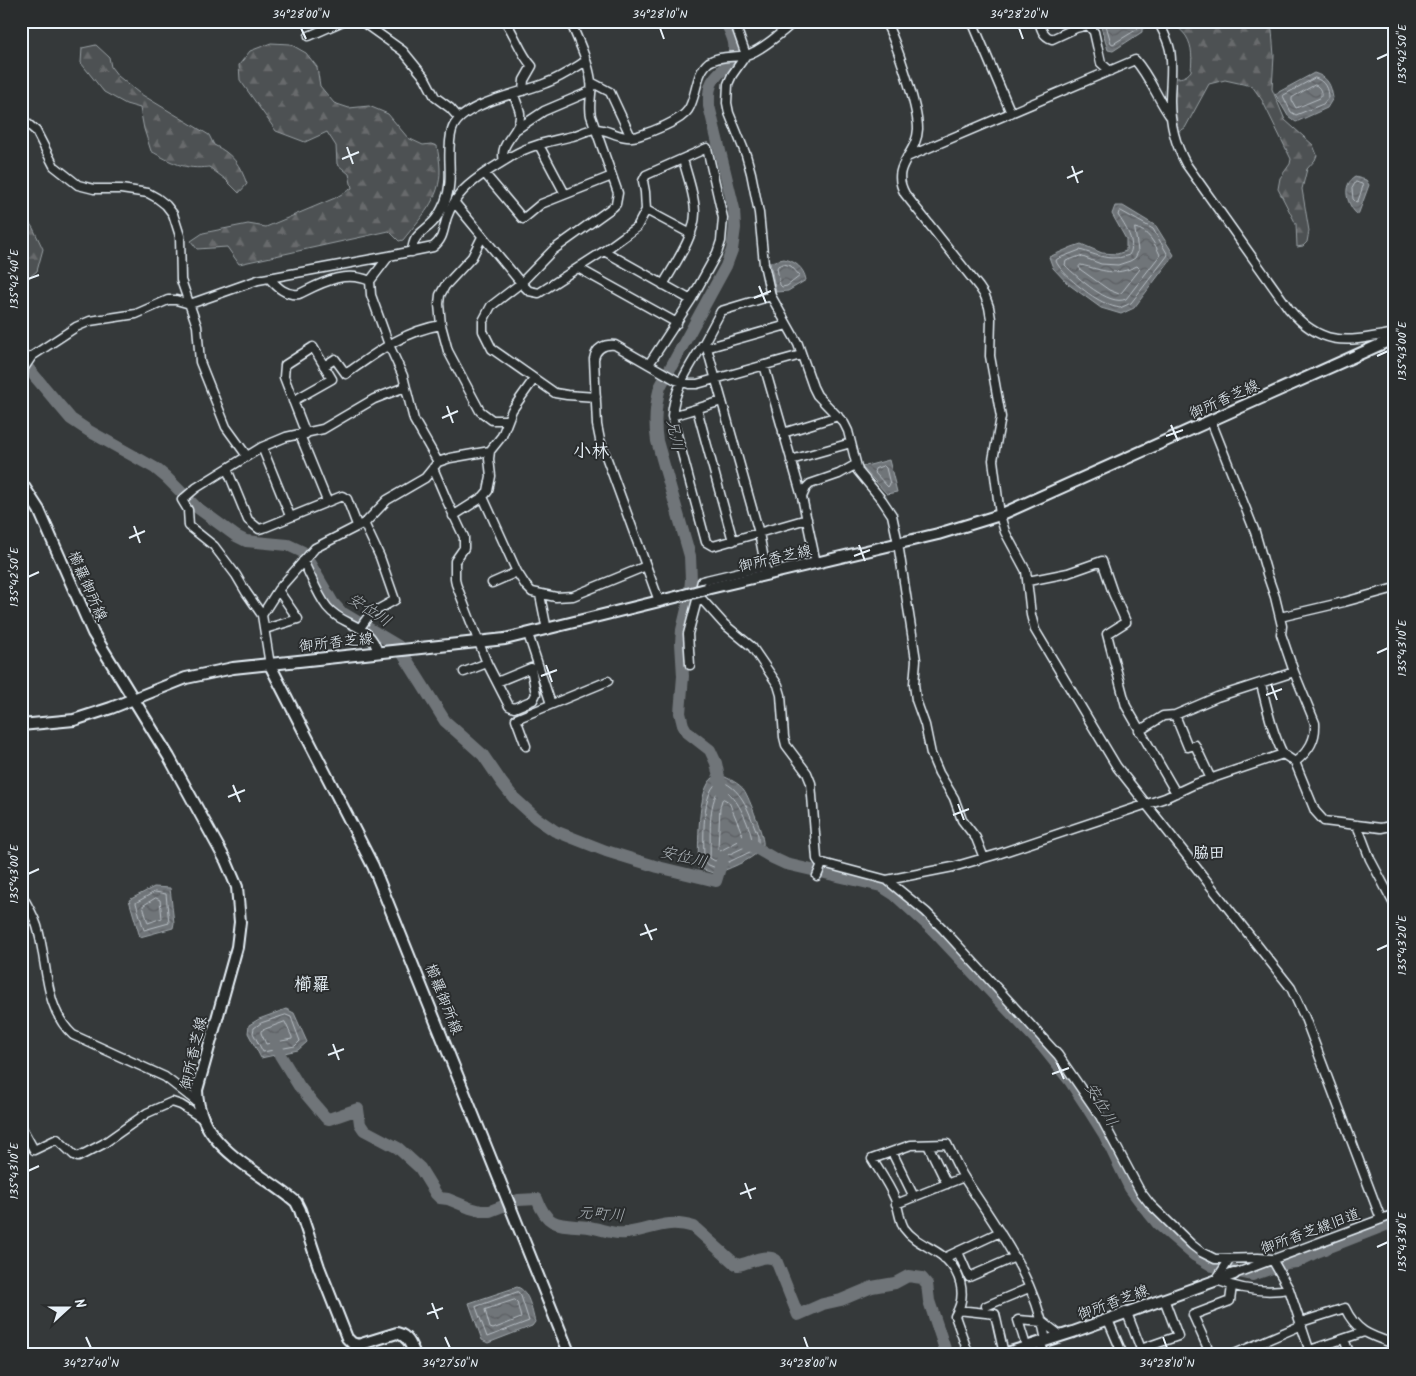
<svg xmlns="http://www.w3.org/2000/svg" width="1416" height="1376" viewBox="0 0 1416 1376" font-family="Kalam,'Klee One',sans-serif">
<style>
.forest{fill:url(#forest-firs);stroke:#9aa1a5}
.water{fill:url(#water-waves);stroke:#a0a7ac}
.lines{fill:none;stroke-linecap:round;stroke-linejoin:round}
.shore{stroke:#b8bfc5;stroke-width:1}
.river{stroke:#707579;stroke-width:12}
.minor-casing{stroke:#e8f1f8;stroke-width:11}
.major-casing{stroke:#e8f1f8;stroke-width:14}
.minor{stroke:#2a2d2e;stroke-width:8}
.major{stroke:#2a2d2e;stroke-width:10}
.major-bridge-casing{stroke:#e8f1f8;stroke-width:14;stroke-linecap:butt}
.major-bridge{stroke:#2a2d2e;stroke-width:10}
.ticks{fill:none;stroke:#e8f1f8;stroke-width:2}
.labels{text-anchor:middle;stroke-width:4;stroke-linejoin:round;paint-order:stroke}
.street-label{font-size:15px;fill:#e8f1f8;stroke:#2a2d2e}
.water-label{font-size:16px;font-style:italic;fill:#acb3b8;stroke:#2a2d2e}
.neighbourhood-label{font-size:16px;font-weight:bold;fill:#e8f1f8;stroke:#2a2d2e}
.quarter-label{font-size:18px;font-weight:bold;fill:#e8f1f8;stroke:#2a2d2e}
.neatline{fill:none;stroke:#e8f1f8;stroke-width:2}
.ticks-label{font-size:12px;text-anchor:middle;fill:#e8f1f8}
</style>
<defs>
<pattern id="forest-firs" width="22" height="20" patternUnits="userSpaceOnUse" patternTransform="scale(1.25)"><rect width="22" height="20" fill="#4d5152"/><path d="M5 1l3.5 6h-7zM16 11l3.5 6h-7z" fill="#676a6c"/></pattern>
<pattern id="water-waves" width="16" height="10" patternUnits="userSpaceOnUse" patternTransform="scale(1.25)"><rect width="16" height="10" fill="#707579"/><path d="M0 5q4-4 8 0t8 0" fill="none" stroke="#5b5e62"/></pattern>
</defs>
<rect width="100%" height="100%" fill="#35393a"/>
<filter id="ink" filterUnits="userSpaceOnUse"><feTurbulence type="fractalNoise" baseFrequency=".02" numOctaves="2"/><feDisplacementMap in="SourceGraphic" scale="10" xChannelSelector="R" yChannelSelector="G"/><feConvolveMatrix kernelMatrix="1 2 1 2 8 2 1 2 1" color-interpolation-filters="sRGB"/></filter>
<g filter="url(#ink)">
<!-- forest -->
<path class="forest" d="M1172,21H1268L1272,30L1274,56L1272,89L1285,120L1313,145L1317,155L1315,160L1307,169L1302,189L1309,231L1307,242L1303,246L1297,247L1296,224L1278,189L1280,178L1290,164L1291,159L1262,100L1252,86L1225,80L1209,84L1185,128L1180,131L1177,130L1172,78C1180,78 1186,78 1191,71C1192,59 1193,47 1186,36C1182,30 1176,27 1172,21Z
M271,43L290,44L306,53L317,67L320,86L334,103L349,108L369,106L388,114L408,138L423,145L431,144L437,146C438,153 440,161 440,169C441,199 420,218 403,240L399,241L389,231L239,264L227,247L197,249L191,241L203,233L248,224L266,227L335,198L352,188L349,174L337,164L336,146L327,132L305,142L276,131L240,80L239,65L250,51Z
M96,45L109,57L111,67L118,76L139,93L209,135L214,145C233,154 240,165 247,184L239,193L225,179L209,167C185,170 172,163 151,151L144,129L140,108L126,104L104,92L81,63L82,48Z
M21,210L33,228L43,249L37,271L21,284Z"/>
<!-- water -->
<path class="water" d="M1092,21H1149L1148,26L1142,29V32L1113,51L1108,50L1101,27Z
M1314,73C1328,77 1331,85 1333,98L1327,108L1296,122L1288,116L1275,94Z
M1355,177L1366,180L1369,185L1358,215C1347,206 1341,185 1355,177Z
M1115,206H1123L1156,226L1174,255L1134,308L1121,314L1101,308L1068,284L1053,268L1049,257L1072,247L1081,244L1102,253L1117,254L1126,251V239L1112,214Z
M784,259C795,261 804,268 806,280L788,291L776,292L770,262Z
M889,460L897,492L887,494L862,467Z
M721,775C729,779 739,783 744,790C749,797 765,839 763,845C757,859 729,868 716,874L698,868C699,848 696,789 714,777C716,776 719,776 721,775Z
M154,887L170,888L174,923L173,928L140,937L129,900Z
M286,1009L294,1013L307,1042L298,1050L261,1058L248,1033L249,1025L259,1019Z
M517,1287C529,1290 532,1311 535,1322L532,1326L488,1343L482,1340L469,1303Z"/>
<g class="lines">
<!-- shore -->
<path class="shore" d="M1102,21L1106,25L1111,43L1113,44L1136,30L1144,21
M1315,78C1325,81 1328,89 1328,98L1323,104L1296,115L1291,112L1283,96Z
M1315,85C1320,86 1323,94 1320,98L1296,108L1292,101V98Z
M1356,182L1362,184L1363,186L1358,201L1356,202L1353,199L1352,189Z
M1121,211L1153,229L1168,255L1131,303L1120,308C1115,307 1110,306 1105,303C1092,298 1060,273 1056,261L1057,259L1080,250C1097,255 1111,262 1129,255C1137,243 1125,226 1118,215L1119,212Z
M1135,228C1148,230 1155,244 1160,255L1126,299C1109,307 1077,277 1065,265L1066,261L1080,256L1101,264L1118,265L1130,261L1135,258L1138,252Z
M784,264L791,266L800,276L787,286L782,287L780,285L777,268L778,266Z
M1081,265C1103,270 1114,277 1137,266L1140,269L1122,292L1119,294L1109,290L1081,270L1079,267Z
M884,466L886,468L890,484L888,487L874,472L875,469Z
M721,781C744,790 749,814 758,835V843L752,851L716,868L704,863C704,845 700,786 721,781Z
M720,788C735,790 750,826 752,840L747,846L715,861L710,858C711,838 707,804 720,788Z
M724,799L729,802L744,838L720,851L718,849L720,807L722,800Z
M155,892L166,894L169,923L144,930L136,903Z
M156,898L160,900L162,918L148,923L143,906Z
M286,1015L291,1017L300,1041L295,1046L263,1052L253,1033L254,1028L261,1023Z
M285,1022L292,1037V1039L266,1044L261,1033V1031Z
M518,1292L521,1296L529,1321L487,1337L476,1307Z
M515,1300L517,1302L521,1318L493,1329L490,1328L485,1310Z"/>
<!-- river -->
<path class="river" d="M21,360L71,419L89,431L155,468L166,477L195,506L236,536L246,541L288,545L303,552L333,603L341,612L398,646L445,721L483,755L502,783L514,798L536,818L555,831L606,851L658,867L716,881L723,858
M722,792L716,763L710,750L687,732L683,725L680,713L683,676L681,643L682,630L689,601L691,580L690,556L657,441C654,422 655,406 660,387L726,266L732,250L735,228L734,209L709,106C709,97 708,87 714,79C722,68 737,60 734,43C733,36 728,28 726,21
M744,841L773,858L786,864L881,886L895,895L931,928L1043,1047L1070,1081L1087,1107L1104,1134L1130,1188L1144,1207L1158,1224L1194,1255L1213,1266L1252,1275L1287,1263L1297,1262L1317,1252L1391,1223L1395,1232
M274,1040L280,1055L299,1086L326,1118L329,1119L358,1109L360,1124L364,1130L398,1148L420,1168L436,1194L440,1198L448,1199L470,1208L481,1211H490L518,1200L537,1199C548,1230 562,1224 589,1227C602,1229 613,1235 626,1233C652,1230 666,1218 694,1227L733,1262L738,1265C750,1263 765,1253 776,1260L798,1315L823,1304L841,1300L872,1287L895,1283L908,1276L922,1278L927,1284L929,1301L947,1355"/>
<!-- minor casing -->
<g class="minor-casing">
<path id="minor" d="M361,21L403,51L425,78L435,97L450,108L459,118
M505,21C516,36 520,53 532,66L524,80L523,91
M570,21C578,40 588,60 591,81C593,92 588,104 591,116L618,193L616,204L613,207L553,250L521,283L491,306L483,321V331L492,349L555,393L567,395L596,397
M734,21L746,55L732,75L728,84L727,103L729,113L746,155L751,173L759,213L764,264L771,296L798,344L813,387L817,395L844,423L848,431L858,471L882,500L892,515L898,543L916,660L914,684L916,700L925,725L931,754L939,773L954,798L962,820L976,838L984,858
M885,21C896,41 918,107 918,129C917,156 889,165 905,194L979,287L985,296L989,307L991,319L990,356L1001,417L993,460L1000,515L1005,532L1026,571L1031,615L1035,630L1117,767L1291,988L1305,1018L1381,1219
M972,21L1011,113
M1039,21C1041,29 1043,36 1052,39L1076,28L1088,25L1094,32L1101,63L1110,71
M1158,21C1163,31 1168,40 1170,50C1173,67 1170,84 1170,101C1170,124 1175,144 1186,164L1289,309C1323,349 1349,341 1395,333
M309,36L343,21
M591,82L610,92L631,137
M21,118L36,131L54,166L78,185L94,189H121L148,193L157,198L166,205L173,214L180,236L181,280L197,326L200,362L226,427L247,456
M517,129L544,111L591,91
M539,145L565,194
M907,157L1135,60C1150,77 1157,98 1170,116
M504,161C498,141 522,133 520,113C519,107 515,100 514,94
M485,174L523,219L541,204L612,176
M455,203L521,283L529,291L539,293L604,251L637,227L646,210L645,192L643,181L646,175L707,148L723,218L721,241L717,253L691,300L649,364
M646,210L691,234
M482,237L472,257L445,286L440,295L439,304L441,325L448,351L480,411L492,420H507
M604,251L691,300
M412,252C413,234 423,233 433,222C438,217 442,209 445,202C455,179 445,154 452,130C460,103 522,93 546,83C560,78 573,69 586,61
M389,256L370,281L371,295L389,345L403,376L414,420L438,462
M578,268L677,323
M269,278C277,287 286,296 299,294C322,283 344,270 370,281
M663,285C674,265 695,236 695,213C695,195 687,176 683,159
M706,348L787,325
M764,365L802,497L816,563
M324,366L335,359L346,374C376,353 404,331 441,325
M21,385L24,368L32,356L76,327L90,321L136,314L168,300H176L190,304L258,280L389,256L433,247C444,239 443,229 447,217C450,209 455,200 460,194C471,180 496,166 512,156C530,145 552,141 573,136C580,134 587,130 594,129C609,128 620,141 638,136C651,132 681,121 688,110C697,97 695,73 709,62C720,55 734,58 746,55C759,52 784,31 795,21
M293,401L332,379L313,347L285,365L284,377L306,434
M722,401L672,416L706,542L713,546L807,519
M697,409L733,541
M672,416C674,387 691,365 705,341
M1211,421L1255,532L1267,574L1275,597L1282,626L1281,634L1294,672L1315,723C1316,740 1309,751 1295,762
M783,433L838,416
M300,435L327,501
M262,447L290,516
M791,460L851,443
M433,468L447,501L464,537V548L455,561V578L456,584L487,663L509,706L514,708L533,700L536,694L531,668L497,682
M227,469L248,520L259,529L266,527L342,496L347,499L357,525
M483,497L517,572L526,586L532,592L556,597L573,596L646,566
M802,497L806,488L810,484L839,474L855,465
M453,516L483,497L488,491L491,476L489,459L490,451L502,436L512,410L534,379
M303,561C311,576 317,594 327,607C343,627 371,623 378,653
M767,575L759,533L705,341L721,311L771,296
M1028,581L1068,573L1102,561L1113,593L1126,622L1107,634L1126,706L1176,793
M492,583L517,572
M540,595L547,630
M698,595L724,624L752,647L778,685L781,695L784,737L786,745L807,773L811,783L817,859L819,862L887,880L926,912L943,929L1058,1055L1100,1116L1140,1191L1150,1204L1192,1245L1201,1252L1215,1259L1258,1258L1272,1259L1289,1289
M659,601L600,440L597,425L594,359C596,348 604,344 615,345L676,380L689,384H697L715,379L801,355
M262,615L278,590L315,548L366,522L387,500L425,478L438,462L450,458L490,451
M1280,617L1344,602L1395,588
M360,628L370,614L395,600L380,557L364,523
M265,629L298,619L278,590
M528,634L551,704
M270,665L262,615L246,592L236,575L214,546L189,526L188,510L182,500L196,488L262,447L286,437L323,429L374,399L405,387
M690,665L688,634L702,581L765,566
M464,672L487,663
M1261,684C1267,708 1272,732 1283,754
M1175,715L1188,747L1195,745L1211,779
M1139,731L1163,716L1175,715L1217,697L1294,672
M526,746L516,719L608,681
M1357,825L1370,859L1395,906
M817,876L822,864
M887,880L953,867L998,854L1165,798L1195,784L1283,754L1295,762L1315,811L1324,821L1381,828L1395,825
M21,894C27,904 33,914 37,926C48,961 43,1008 73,1035L165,1077L197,1102
M21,1126L34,1150L57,1139L74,1155L78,1157L103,1144L147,1113L172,1102L181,1105L203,1119
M928,1145L947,1184
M892,1152L914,1197
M896,1204L964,1177
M958,1252L969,1277L1015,1257
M944,1258L1000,1232
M1230,1259L1216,1280C1239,1289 1265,1293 1289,1289L1311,1355
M1234,1274L1395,1214
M986,1306L1029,1288
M958,1310L995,1314L1004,1354
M1127,1313L1141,1349L1178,1336L1164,1299
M1108,1320L1123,1355
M1301,1322L1345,1308C1356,1332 1371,1336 1395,1344
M1344,1339L1350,1355
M1040,1342L1045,1355
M1026,1346L1018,1320L1043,1322L1061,1336
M1310,1350L1364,1332
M969,1355L955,1316C968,1295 961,1270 941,1255C929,1246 914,1242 904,1228C899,1219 899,1209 895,1199C889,1185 880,1172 872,1159L911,1145L947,1144C953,1156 958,1168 965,1179C998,1230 1035,1278 1046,1340
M1211,1355L1193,1315L1230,1301L1232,1286
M1232,1355L1302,1325"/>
</g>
<!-- major casing -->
<g class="major-casing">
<path id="major" d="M21,482L39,510L93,633L169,757L226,861L237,887L240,922L237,947L197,1090C198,1148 259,1170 296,1202L300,1210L319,1267L347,1338L352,1343L358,1345L397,1333C408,1336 411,1345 415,1355
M706,589L938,534L1000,515L1395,338
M270,665L373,866L570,1355
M21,725L74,720L111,708L186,678L233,668L505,639L684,595
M1001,1355L1073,1332L1234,1274"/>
</g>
<!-- minor -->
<use href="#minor" class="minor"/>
<!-- major -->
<use href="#major" class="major"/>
<!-- major-bridge casing -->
<g class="major-bridge-casing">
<path id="major-bridge" d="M684,595L706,589"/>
</g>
<!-- major-bridge -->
<use href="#major-bridge" class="major-bridge"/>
</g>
</g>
<!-- ticks -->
<path class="ticks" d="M301,28L306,39M660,28L664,39M1019,28L1023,39M1377,59L1388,54M347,147L353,164M342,159L359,152M1072,166L1078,183M1067,178L1083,171M28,279L39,275M759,286L766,303M754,298L771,291M1377,356L1388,351M447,406L453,423M442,418L458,411M1171,425L1178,441M1166,436L1183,430M134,526L140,543M129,538L145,531M859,545L865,561M854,556L870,550M28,577L39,572M1377,653L1388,648M546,665L552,682M541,676L557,670M1271,684L1277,700M1266,695L1282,689M233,785L240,802M228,797L245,790M958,804L964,820M953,815L969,809M28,874L39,869M645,924L652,940M640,935L657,929M1377,950L1388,945M333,1044L339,1060M328,1055L344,1049M1057,1063L1064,1079M1052,1074L1069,1068M28,1171L39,1166M745,1183L751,1199M740,1194L756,1188M1377,1247L1388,1242M432,1303L438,1319M427,1314L443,1308M86,1337L91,1348M445,1337L450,1348M804,1337L808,1348M1163,1337L1167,1348"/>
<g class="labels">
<!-- street labels -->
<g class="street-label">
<text transform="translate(1224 399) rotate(-24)" y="5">御所香芝線</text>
<text transform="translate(775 558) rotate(-13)" y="5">御所香芝線</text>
<text transform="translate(88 586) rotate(66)" y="5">櫛羅御所線</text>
<text transform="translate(336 642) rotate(-6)" y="5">御所香芝線</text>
<text transform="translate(444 999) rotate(68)" y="5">櫛羅御所線</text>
<text transform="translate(193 1053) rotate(-77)" y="5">御所香芝線</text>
<text transform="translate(1310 1231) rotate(-20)" y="5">御所香芝線旧道</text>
<text transform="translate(1113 1302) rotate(-20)" y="5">御所香芝線</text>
</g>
<!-- water labels -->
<g class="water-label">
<text transform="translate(676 435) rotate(79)" y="6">兄川</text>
<text transform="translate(370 609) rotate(33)" y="6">安位川</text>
<text transform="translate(684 856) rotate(14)" y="6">安位川</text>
<text transform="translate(1102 1104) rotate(59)" y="6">安位川</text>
<text transform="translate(601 1213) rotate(4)" y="6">元町川</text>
</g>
<!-- neighbourhood labels -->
<g class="neighbourhood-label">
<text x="1209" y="858">脇田</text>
</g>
<!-- quarter labels -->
<g class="quarter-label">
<text x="591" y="457">小林</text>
<text x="312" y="990">櫛羅</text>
</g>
</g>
<!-- margin -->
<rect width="1416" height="1376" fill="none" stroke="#2a2d2e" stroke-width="55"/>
<!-- north arrow -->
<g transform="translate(68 1308) rotate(69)" stroke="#2a2d2e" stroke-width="4" paint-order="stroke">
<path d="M0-4L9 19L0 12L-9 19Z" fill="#e8f1f8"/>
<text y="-8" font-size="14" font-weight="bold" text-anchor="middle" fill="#e8f1f8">N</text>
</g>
<rect x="28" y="28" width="1360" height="1320" class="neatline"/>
<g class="ticks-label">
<text x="301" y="18">34°28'00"N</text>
<text x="660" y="18">34°28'10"N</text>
<text x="1019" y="18">34°28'20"N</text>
<text transform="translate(1402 54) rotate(-90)" y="4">135°42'50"E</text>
<text transform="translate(14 279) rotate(-90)" y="4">135°42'40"E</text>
<text transform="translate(1402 351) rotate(-90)" y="4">135°43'00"E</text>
<text transform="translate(14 577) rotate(-90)" y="4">135°42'50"E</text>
<text transform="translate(1402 648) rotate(-90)" y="4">135°43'10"E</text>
<text transform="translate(14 874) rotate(-90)" y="4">135°43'00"E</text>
<text transform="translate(1402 945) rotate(-90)" y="4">135°43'20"E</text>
<text transform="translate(14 1171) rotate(-90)" y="4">135°43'10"E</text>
<text transform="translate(1402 1242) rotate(-90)" y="4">135°43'30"E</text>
<text x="91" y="1367">34°27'40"N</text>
<text x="450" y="1367">34°27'50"N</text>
<text x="808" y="1367">34°28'00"N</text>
<text x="1167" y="1367">34°28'10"N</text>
</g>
</svg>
